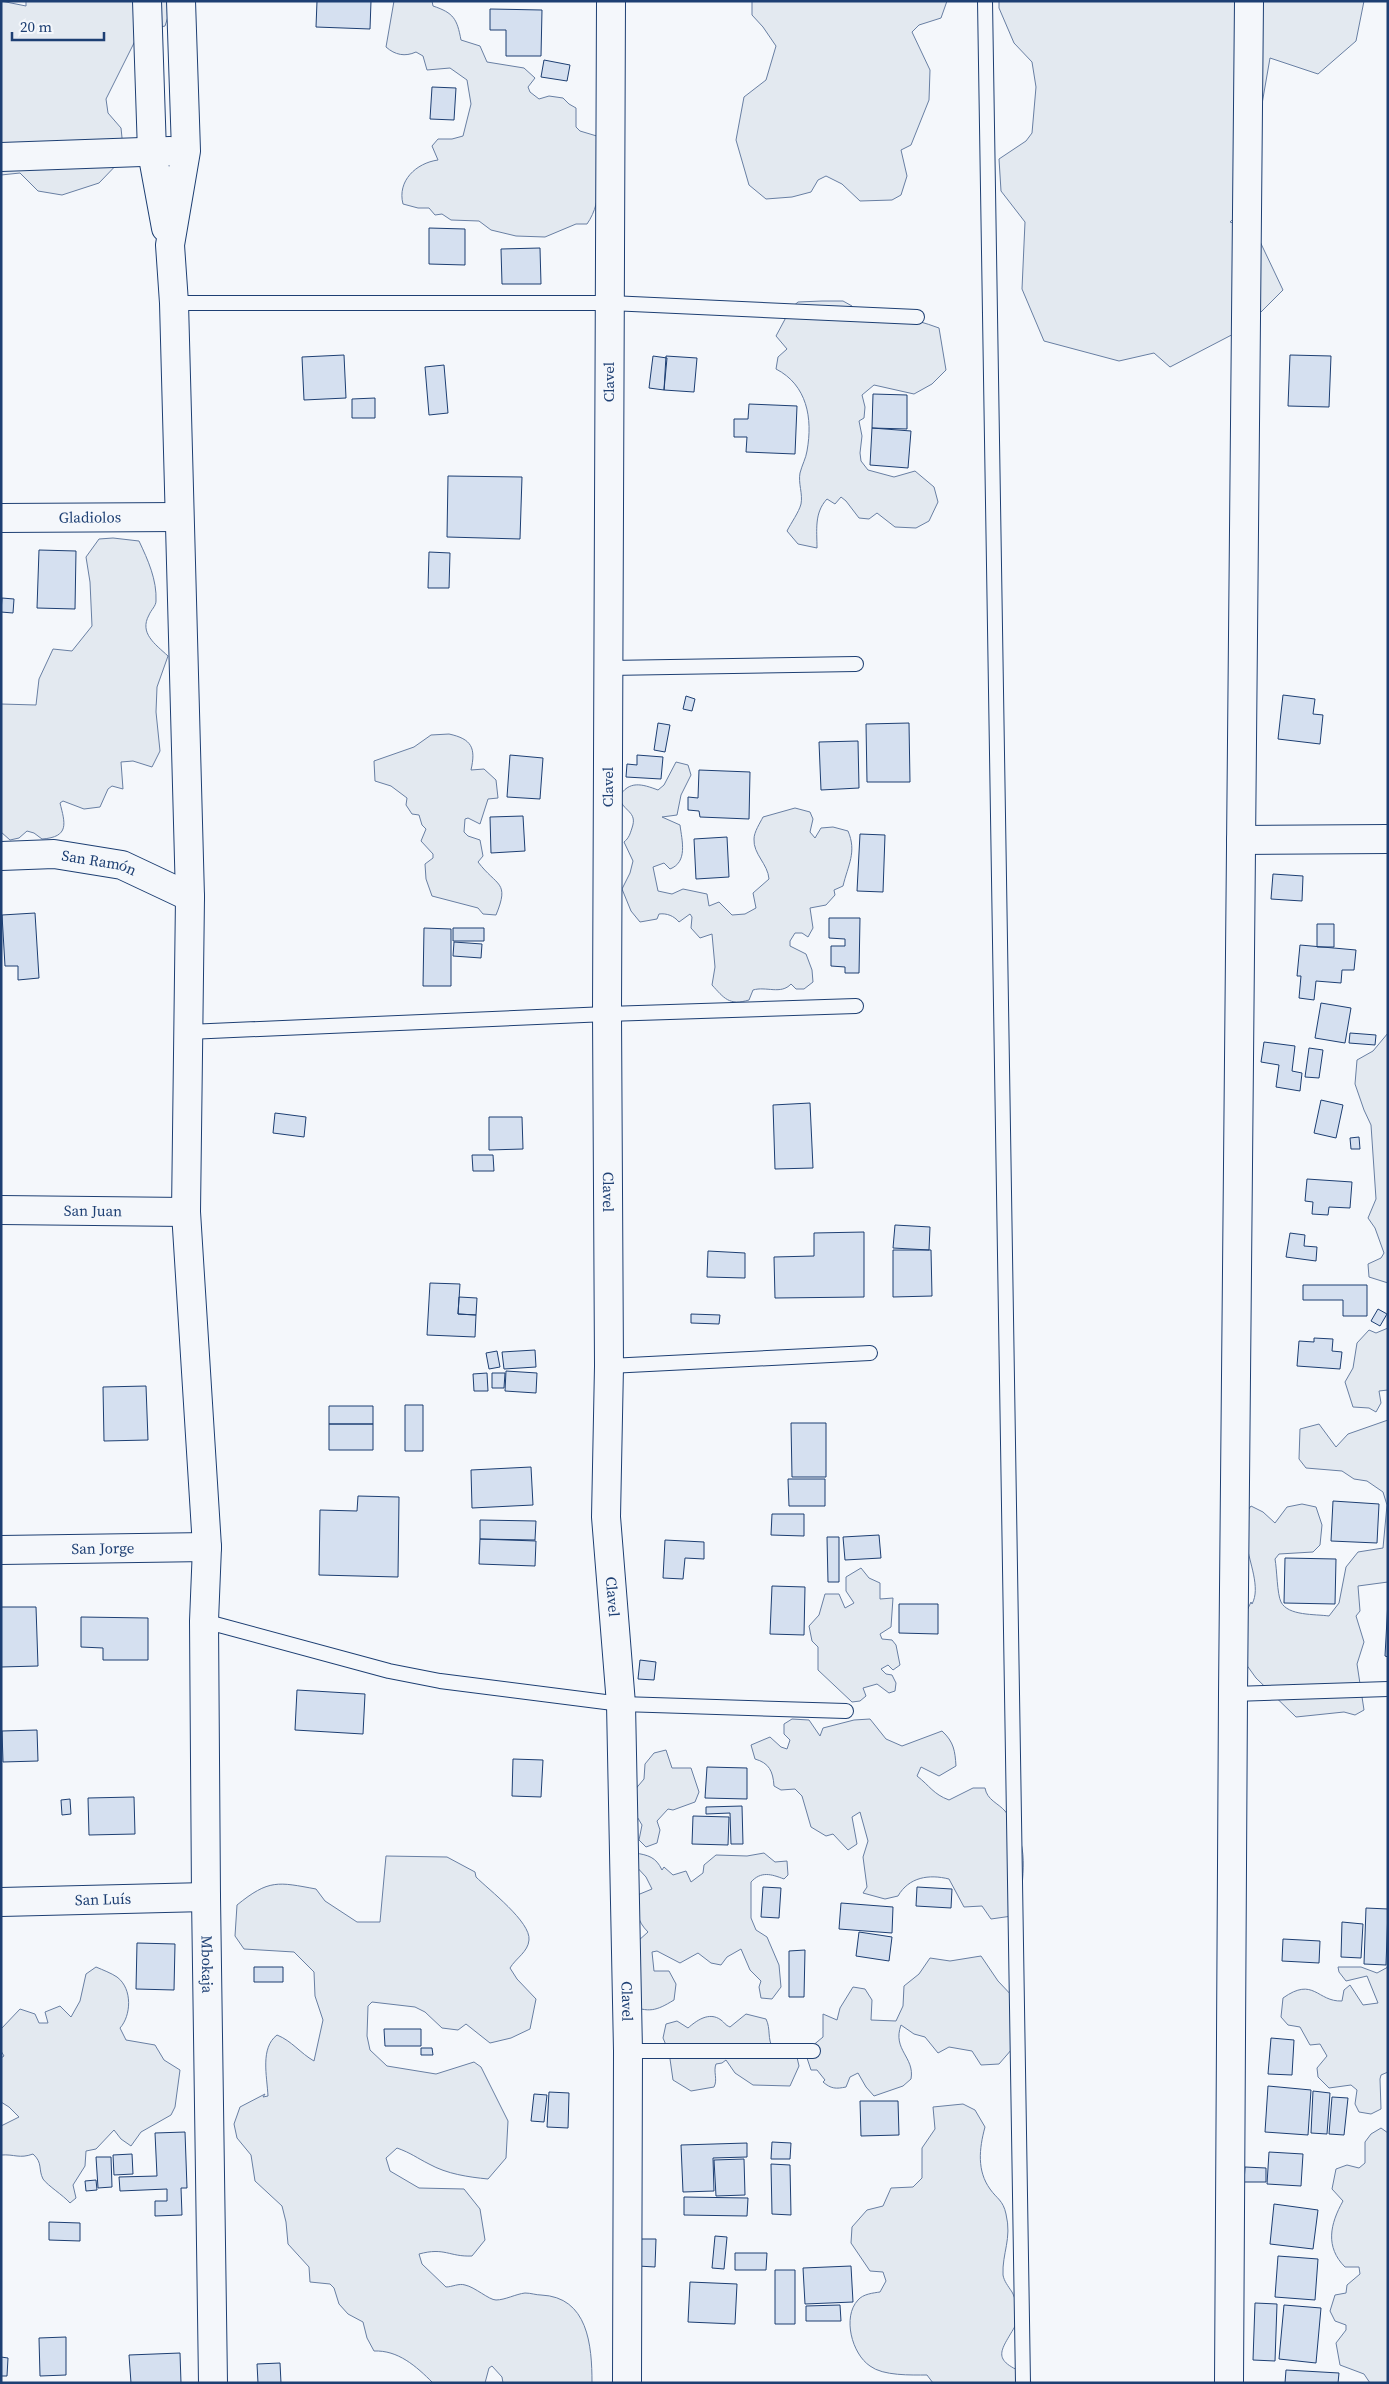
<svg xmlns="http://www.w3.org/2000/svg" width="1389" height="2384" viewBox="0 0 1389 2384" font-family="'Source Serif 4',serif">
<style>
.green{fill:#e3e9f0;stroke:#687fa3}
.building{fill:#d5e0f0;stroke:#1d3f73}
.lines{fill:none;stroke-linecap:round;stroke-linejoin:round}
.service-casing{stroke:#1d3f73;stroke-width:16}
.minor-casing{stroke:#1d3f73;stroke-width:30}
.service{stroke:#f4f7fb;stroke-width:14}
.minor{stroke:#f4f7fb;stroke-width:28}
.labels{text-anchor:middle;stroke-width:4;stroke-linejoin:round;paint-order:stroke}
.street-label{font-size:15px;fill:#1d3f73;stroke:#f4f7fb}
</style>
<rect width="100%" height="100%" fill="#f4f7fb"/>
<!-- green -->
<path class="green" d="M1,1L26,6V1H173L165,26L148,30L135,41L106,99L108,113L121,128L124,157L99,183L62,195L38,191L20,173L1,175Z
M394,1H432L433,6C454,13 457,19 461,40L480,46L487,62L524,68L535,78L528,87L530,92L539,99L549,96L563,98L569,104L576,108V127L580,131L600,137C599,165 604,200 587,224H576L545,237L516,236L491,230L479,221L451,220L442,214L435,215L429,208H418L403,204C397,181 416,163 438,160L432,146L438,139H452L463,136L471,104L467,80L450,68L427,70L423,56L416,52C405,57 395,55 386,47Z
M752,1H947L941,18L919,25L912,32L930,70L929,100L911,145L901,150L907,176L901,195L892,200L860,201L842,184L826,176L818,180L811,192L792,197L766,199L749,185L736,140L744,97L766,80L776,46L763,27L752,15Z
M999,1H1364L1356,41L1318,74L1270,58L1262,104L1251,202L1230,222L1255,231L1283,290L1245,328L1170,367L1154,353L1119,361L1044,341L1022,289L1025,222L1001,191L999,159L1026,141L1032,133L1036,87L1032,62L1014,43L999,8Z
M822,301H843L852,306L855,312C883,312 912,318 939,328L946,370L932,384L914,394L874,385L862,395L865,407L864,418L859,421L862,436L860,453L861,461L868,470L894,477L915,471L934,487L938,502L929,521L916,528L895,527L877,513L869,519L859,518L846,501L841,497L835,504L827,499C814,513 817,530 817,548L798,544L787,531C791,523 799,512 801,504C803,494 798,483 800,473C802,465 806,458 807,451C813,418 807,385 776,369L778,357L787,349L776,336L791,308L798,302Z
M113,538L139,541C148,560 157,580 156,601C156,606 151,610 149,615C139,633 155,644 168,656L157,687L156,712L160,751L152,767L133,761L121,762L123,789L112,786L108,789L100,807L84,809L63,801L60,803C65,823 70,837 42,839L34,833L27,831L19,838L10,840L1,832V704L36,705L39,679L53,649L72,651L92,626L90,582L86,557L99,539Z
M449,734C472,739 476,748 471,770L484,769L496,780L498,798L488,799L480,824L468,818L465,819L464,832L468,836L480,840L483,856L478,862C497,887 510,881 496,915L483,914L478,908L432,896L426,879L425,864L433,858V854L421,841L426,829L422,825L419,815L412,814L406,805L407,798L391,786L375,781L374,761L414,747L431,735Z
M676,762L688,765L691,775L681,795L677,815L662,817L680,825C682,841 688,862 670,869L664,863L653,867L658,891L672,894L683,889L707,894L709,906L719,902L732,915L745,914L756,908L753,893L769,879C768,864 753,854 754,839C754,832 760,823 763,817L795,808L810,812L813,819L810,832L815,838L821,828L833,827L848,831C857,852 848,865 843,886L834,890L835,895L826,905L810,908L813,928L808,937L802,933H795L790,941V946L806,954L812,970L813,982L804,989H796L791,984C781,995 766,986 753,990L749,1000C729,1006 724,998 712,985L715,967L712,934L700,938L691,928L692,917L690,914L679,922C674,916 667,913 659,914L657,919L640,922L631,911L622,889L630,873L633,861L624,842C629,838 630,834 632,828C638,811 623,812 619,797C629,780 642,784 658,790L664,785Z
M1388,1033V1283L1369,1277L1368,1264L1381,1258L1384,1253L1375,1228L1368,1218L1376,1199L1371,1125L1364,1110L1355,1084L1357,1060L1373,1051Z
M1388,1328V1390L1379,1391L1381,1403L1376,1412L1369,1408L1353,1407L1345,1382L1353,1368L1357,1343L1369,1330L1376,1333Z
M1388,1420V1582L1358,1586L1360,1611L1356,1616L1364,1642L1357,1664L1364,1710L1355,1715L1344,1712L1296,1717L1256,1678L1243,1660L1239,1628L1251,1602L1252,1604C1261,1588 1249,1562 1247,1545C1245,1535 1246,1524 1245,1514L1251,1506L1263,1512L1275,1523L1287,1507L1302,1504L1316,1507L1322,1525L1320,1545L1313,1552L1279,1554L1275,1559C1277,1569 1277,1594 1281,1602C1288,1616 1315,1614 1329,1616L1339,1603L1346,1567L1358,1552L1383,1548L1387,1505L1383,1492L1367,1481L1354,1479L1342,1471L1306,1468L1299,1459L1300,1429L1319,1424L1336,1447L1348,1434Z
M861,1568L869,1578L880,1583V1599L893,1598L891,1627L880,1634L882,1639L892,1640L896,1645L900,1665L893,1670L888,1665L881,1669L886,1674L892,1675L896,1683L895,1691L889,1693L877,1684L863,1688L866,1696L860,1701L852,1702L818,1670V1647L812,1641L809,1626L819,1615L825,1594H839L845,1608L854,1603L846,1591V1577Z
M792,1719L809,1720L820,1736L823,1728L854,1720L870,1719L886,1739L902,1746L942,1731C954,1742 955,1751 956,1766L939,1776L921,1767L917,1776C930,1786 933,1794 949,1800L973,1788H985C987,1800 998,1803 1005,1811C1032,1844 1022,1876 1019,1915L991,1919L982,1906L964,1907L949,1879C929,1874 909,1877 898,1896L885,1899L863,1893L867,1887L863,1857L868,1841L860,1812L852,1817L857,1844L848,1850L833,1834L826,1836L811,1827L802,1796L795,1789L781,1790L774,1786C773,1771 769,1763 755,1759L751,1745L770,1737L781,1747L787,1749L790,1740L784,1734V1724Z
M666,1750L672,1768H691L699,1792L695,1802L673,1810L668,1809L657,1821L660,1830L657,1843L646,1847L639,1840L642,1825L633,1810V1792L644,1779L645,1764L654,1753Z
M635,1853C648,1855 656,1857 662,1870L664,1867L673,1875L686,1871L691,1882L703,1873L704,1865L716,1855L747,1856L764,1853L775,1862L787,1861L788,1875L784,1879C771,1874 761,1871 751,1882V1918L756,1930L767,1937L779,1965L781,1987L772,1999L761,1998L759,1987L761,1981L750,1970L741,1949L727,1957L721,1965L711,1963L698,1953L680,1963L657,1951L652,1952L654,1971H669L676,1984L674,2000C656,2011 649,2013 629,2005L638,1941L648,1932C637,1921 636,1911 635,1896L652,1889L646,1877L633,1863Z
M386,1856L447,1857L475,1872L476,1877C489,1890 531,1922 529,1940C528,1952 516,1958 510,1968L517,1979L536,1999L530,2029L511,2038L490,2043L466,2024L458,2030L442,2028L425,2012L415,2007L372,2002L368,2006L367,2036L370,2050L387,2066L436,2074L474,2062L481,2067L508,2121L506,2158L488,2179C468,2177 447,2174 429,2164C417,2158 411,2153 397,2148L386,2158L390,2171L419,2188L464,2189L480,2209L485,2240L472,2256C449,2257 445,2247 419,2254L422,2264L446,2287C452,2287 459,2283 465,2285C475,2287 489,2300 496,2300C505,2300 516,2294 525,2293C531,2293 536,2295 541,2295C588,2297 592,2345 592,2383H503L502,2377L492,2366L489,2368L485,2383H433C416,2366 398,2350 374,2351L367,2338L363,2322L348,2314L339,2304L334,2288L330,2284L310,2282L309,2267L288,2244L286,2222L282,2206L255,2181L251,2155L237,2138L234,2124L240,2107L265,2094L263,2097L268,2096C267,2076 260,2048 277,2035C292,2041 300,2053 314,2061L323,2020L315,1996L314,1972L294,1952L244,1949L235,1936L237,1905C269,1879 278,1882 316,1889L325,1901L357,1922H380Z
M981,1956L998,1981L1015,1999L1012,2049L999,2064L981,2065L972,2051L949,2047L938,2053L925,2037L914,2034L901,2025C892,2050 915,2057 911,2079L903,2086L874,2096L866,2087L858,2073L850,2077L846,2087C836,2089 831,2089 823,2082L825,2080L817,2070H811L805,2052L823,2037V2014L837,2020L840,2008L853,1987L865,1989L872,2000L871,2020L896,2021L903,2006L904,1986L919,1974L930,1958L950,1961Z
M96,1967C103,1970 111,1973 117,1977C133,1989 131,2016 120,2028L126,2040L155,2045L164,2060L180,2070L175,2107L171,2115L141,2132L131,2146L121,2139L114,2130L96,2149L86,2151L85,2166L73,2185L76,2198L70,2203C63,2195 48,2186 43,2179C38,2169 43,2163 33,2154C19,2159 15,2154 1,2155V2126L19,2117L9,2107L1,2102V2058L4,2056L1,2051V2029L20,2009L35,2014L39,2023H48L45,2012L60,2006L71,2017L80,2001L86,1974Z
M1338,1967H1361L1377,1973L1388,1967V2072L1381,2075L1380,2079L1381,2109L1371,2114L1359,2112L1355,2104L1357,2090L1351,2085L1329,2088L1318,2077L1317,2068L1327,2056L1320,2044L1310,2045L1300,2027L1288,2025L1281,2017L1283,1998C1314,1976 1317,2002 1342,2001L1344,1990L1350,1985L1363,2005L1378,2003L1367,1976L1346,1981L1339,1972Z
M746,2014L766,2019C771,2029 767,2039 773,2048L796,2053L799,2066L790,2086L753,2085L735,2073L726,2060L722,2063L716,2064C713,2072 718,2079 714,2087L691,2091L673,2080L669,2052L663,2038L666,2024L677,2021L688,2028C696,2021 709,2011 721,2020C725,2023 725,2025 730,2027Z
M963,2104L975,2110L985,2127C979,2149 977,2171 990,2189C997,2199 1003,2200 1006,2214C1012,2239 1002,2253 1003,2275C1004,2281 1008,2286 1012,2292C1016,2299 1019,2313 1018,2321C1001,2352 988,2359 1029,2375L1031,2383H933L927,2375C911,2375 883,2376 870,2366C852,2354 842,2317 858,2300C863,2294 873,2293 880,2292L886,2281L883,2272L870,2271L851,2243L852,2227L867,2210L883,2206L891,2188L913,2187L922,2178V2148L935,2129L933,2107Z
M1381,2128L1388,2133V2383H1370L1364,2374L1340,2365L1336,2343L1346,2330V2325L1335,2321L1330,2311L1335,2295L1346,2293L1347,2285L1360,2274L1359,2267H1345C1325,2247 1330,2224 1343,2201L1332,2189L1336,2169L1347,2165L1359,2168L1365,2163V2142L1371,2134Z"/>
<!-- building -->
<path class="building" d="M317,1H371L370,29L316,27Z
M490,9L542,10L541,56H506V30H490Z
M544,60L570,65L567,81L541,77Z
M432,87L456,88L454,120L430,119Z
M429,228L465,229V265L429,264Z
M540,248L541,284H502L501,249Z
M344,355L346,398L304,400L302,357Z
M1290,355L1331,356L1329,407L1288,406Z
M653,356L667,358L664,390L649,388Z
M666,356L697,358L694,392L664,390Z
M444,365L448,413L429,415L425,367Z
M873,394L907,395V429L872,428Z
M375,398V418H352V399Z
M749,404L797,406L795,454L746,452L747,437H734V419H748Z
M872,428L911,431L908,468L870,465Z
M448,476L522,477L520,539L447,537Z
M39,550L76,551L75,609L37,608Z
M429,552L450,553L449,588H428Z
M2,598L14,599L13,613L1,612Z
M1283,695L1315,699L1313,714L1323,715L1320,744L1278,739Z
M686,696L695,699L692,711L683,709Z
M658,723L670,725L665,752L654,750Z
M909,723L910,782H867L866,724Z
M858,741L859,788L821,790L819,742Z
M510,755L543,758L540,799L507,797Z
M637,755L663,757L661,779L626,777L627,764L637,765Z
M699,770L750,772L749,819L700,817L699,811L688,810V797L698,798Z
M523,816L525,851L491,853L490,817Z
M860,834L885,835L883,892L857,891Z
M727,837L729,877L696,879L694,839Z
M1273,874L1303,876L1302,901L1271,899Z
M35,913L39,978L18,980V966H5L2,915Z
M829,918H860L859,973H845V967L831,966V946H845V939L829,938Z
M1317,924H1334V947H1317Z
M424,928L451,929V986H423Z
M453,928H484V941H453Z
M454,942L482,944L481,958L453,956Z
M1300,945L1356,950L1354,970H1342L1341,983L1316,981L1314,1000L1299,998L1301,976H1297Z
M1321,1003L1351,1008L1345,1043L1315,1038Z
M1350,1033L1376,1035L1375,1045L1349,1043Z
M1264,1042L1295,1046L1292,1071L1302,1073L1300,1091L1276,1087L1279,1065L1261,1062Z
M1309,1048L1323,1050L1319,1078L1305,1077Z
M1321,1100L1343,1105L1336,1138L1314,1133Z
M810,1103L813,1168L775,1169L773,1105Z
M275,1113L306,1117L304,1137L273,1133Z
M489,1117H522L523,1149L489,1150Z
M1359,1137L1360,1149H1351L1350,1138Z
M472,1155H493L494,1171H473Z
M1307,1179L1352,1182L1350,1208L1329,1207L1328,1215L1312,1214L1313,1202L1305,1201Z
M895,1225L930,1227L929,1250L893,1248Z
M864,1232V1297L775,1298L774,1257L814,1256V1233Z
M1290,1233L1305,1235L1304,1246L1317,1247L1316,1261L1286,1257Z
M893,1250H931L932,1296L893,1297Z
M708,1251L745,1253V1278L707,1277Z
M430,1283L460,1284L458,1314L476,1315L475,1337L427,1335Z
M1303,1285H1367V1316H1343V1300H1303Z
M459,1297L477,1298L476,1315L458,1314Z
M1378,1309L1387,1314L1380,1326L1371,1321Z
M691,1314L720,1315L719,1324L691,1323Z
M1314,1338L1333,1339L1332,1351L1342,1352L1340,1369L1297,1366L1299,1341L1314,1342Z
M535,1350L536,1367L504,1369L502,1352Z
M497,1351L500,1367L489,1369L486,1353Z
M506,1371L537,1373L536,1393L505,1391Z
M487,1373L488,1391H474L473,1374Z
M492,1373H505L504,1388H492Z
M146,1386L148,1440L104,1441L103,1387Z
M405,1405H423V1451H405Z
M329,1406H373V1424H329Z
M791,1423H826V1477H792Z
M329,1424H373V1450H329Z
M531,1467L533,1505L472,1508L471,1470Z
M788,1479H825V1506H789Z
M358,1496L399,1497L398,1577L319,1575L320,1510L357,1511Z
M1333,1501L1379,1504L1377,1543L1331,1541Z
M772,1514H804V1536L771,1535Z
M480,1520L536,1521L535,1540L480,1539Z
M879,1535L881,1558L845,1560L843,1537Z
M827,1537H839V1582H828Z
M480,1539L536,1541L535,1566L479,1564Z
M665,1540L704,1542V1559L685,1558L683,1579L663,1578Z
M1285,1558L1336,1559L1335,1604L1284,1603Z
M772,1586L805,1587L804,1635L770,1634Z
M1388,1601V1657L1385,1656Z
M899,1604H938V1634L899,1633Z
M1,1607H36L38,1666L1,1667Z
M81,1617L148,1618V1660H103V1648L81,1647Z
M640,1660L656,1662L654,1680L638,1679Z
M297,1690L365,1694L363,1734L295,1730Z
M37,1730L38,1761L3,1762L2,1731Z
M513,1759L543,1760L541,1797L512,1796Z
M707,1767L747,1768V1799L705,1798Z
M134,1797L135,1834L89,1835L88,1798Z
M70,1799L71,1814L62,1815L61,1800Z
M742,1806L743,1844H731L730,1813L706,1814V1807Z
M693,1816L729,1817L728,1845L692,1844Z
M763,1887L781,1888L779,1918L761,1917Z
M917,1887L952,1889L951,1908L916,1906Z
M841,1903L893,1907L892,1933L839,1929Z
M1366,1908L1388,1909L1386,1965L1364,1964Z
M1342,1922L1363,1924L1361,1958L1341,1957Z
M859,1932L892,1937L889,1961L856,1956Z
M1283,1939L1320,1941L1319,1963L1282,1961Z
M137,1943L175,1944L174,1990L136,1989Z
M805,1950L804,1997H789V1951Z
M254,1967H283V1982H254Z
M384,2029H421V2046H385Z
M1271,2038L1294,2040L1292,2075L1268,2074Z
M421,2048H432L433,2055H421Z
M1268,2086L1311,2090L1308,2135L1265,2132Z
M1313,2091L1330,2093L1327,2134L1311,2133Z
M549,2092L569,2093L568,2128L547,2127Z
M534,2094L547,2095L544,2122L531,2121Z
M1332,2097L1348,2098L1344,2135L1329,2134Z
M860,2101H898L899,2135L861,2136Z
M185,2132L187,2188H181L182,2215L155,2216V2201H167V2189L120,2191L119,2177L157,2176L155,2133Z
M772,2142L791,2143L790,2159H771Z
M747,2143V2157L713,2158L714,2191L683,2192L681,2145Z
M1269,2152L1303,2154L1301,2186L1267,2184Z
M132,2154L133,2174L114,2175L113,2155Z
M96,2157H111L112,2187L98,2188Z
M744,2159L745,2195L716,2196L714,2160Z
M771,2164L790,2165L791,2215L772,2214Z
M1245,2167L1266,2168V2182H1244Z
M96,2180L97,2190L86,2191L85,2181Z
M684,2197L748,2198L747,2216L684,2215Z
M1274,2204L1318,2210L1313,2249L1270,2244Z
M49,2222L80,2223V2241L49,2240Z
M715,2236L727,2237L724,2269L712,2268Z
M638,2239H656L655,2267L638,2266Z
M735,2253H767L766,2270H735Z
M1278,2256L1318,2259L1315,2300L1275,2297Z
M851,2266L853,2302L805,2304L803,2268Z
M775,2270H795V2324H775Z
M690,2282L737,2284L735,2324L688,2322Z
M1255,2303L1277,2304L1275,2361L1253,2360Z
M840,2305L841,2321H806V2306Z
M1284,2305L1321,2308L1316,2363L1279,2359Z
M66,2337V2375L40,2376L39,2338Z
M180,2353L181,2383H131L129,2355Z
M1,2357L8,2358L7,2376H1Z
M280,2363L281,2383H258L257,2364Z
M1286,2370L1339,2373L1338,2383H1285Z"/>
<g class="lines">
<!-- service casing -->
<g class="service-casing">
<path id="service" d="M985,1L1023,2383
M174,303H610L917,317
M608,668L856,664
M188,1032L607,1014L856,1006
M609,1366L870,1353
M204,1621L389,1671L440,1681L621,1704L846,1711
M1233,1694L1388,1689
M628,2051H813"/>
</g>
<!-- minor casing -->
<g class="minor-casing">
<g id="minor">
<path d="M147,1L152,152L166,228"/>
<path id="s1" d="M181,1L186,151L170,245L174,303L190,897L186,1212L207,1547L204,1621L206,1897L213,2383"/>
<path id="s2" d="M611,1L607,1014L609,1366L606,1517L621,1704L628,2051L627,2383"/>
<path d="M1,157L170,151"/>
<path id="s3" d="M1,518L179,517"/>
<path d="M1241,840L1388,839"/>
<path id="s4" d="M1,856L54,854L122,865L190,897"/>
<path id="s5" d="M1,1210L186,1212"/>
<path id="s6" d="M1,1550L207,1547"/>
<path id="s7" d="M1,1902L206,1897"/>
<path d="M1229,2383L1233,1694L1249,1"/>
</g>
</g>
<!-- service -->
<use href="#service" class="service"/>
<!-- minor -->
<use href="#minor" class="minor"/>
</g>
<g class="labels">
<!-- street labels -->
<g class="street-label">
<text transform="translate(609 382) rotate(-90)" y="5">Clavel</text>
<text dy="5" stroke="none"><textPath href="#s3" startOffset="89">Gladiolos</textPath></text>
<text transform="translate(608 787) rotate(-90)" y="5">Clavel</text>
<text dy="5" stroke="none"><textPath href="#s4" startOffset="99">San Ramón</textPath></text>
<text dy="5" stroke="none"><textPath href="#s2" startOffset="1191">Clavel</textPath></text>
<text dy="5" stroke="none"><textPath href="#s5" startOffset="92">San Juan</textPath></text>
<text dy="5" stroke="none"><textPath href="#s6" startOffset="102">San Jorge</textPath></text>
<text dy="5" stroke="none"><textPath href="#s2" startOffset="1596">Clavel</textPath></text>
<text dy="5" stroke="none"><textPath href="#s7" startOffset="102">San Luís</textPath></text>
<text dy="5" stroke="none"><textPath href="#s1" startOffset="1966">Mbokaja</textPath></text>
<text dy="5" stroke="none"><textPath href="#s2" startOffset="2001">Clavel</textPath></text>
</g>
</g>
<!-- border -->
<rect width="1389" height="2384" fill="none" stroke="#1d3f73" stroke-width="5"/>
<!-- scale -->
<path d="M12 32v8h92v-8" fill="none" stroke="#1d3f73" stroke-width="2.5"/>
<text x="20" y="32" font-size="15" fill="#1d3f73" stroke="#f4f7fb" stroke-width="4" paint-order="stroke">20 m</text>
</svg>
